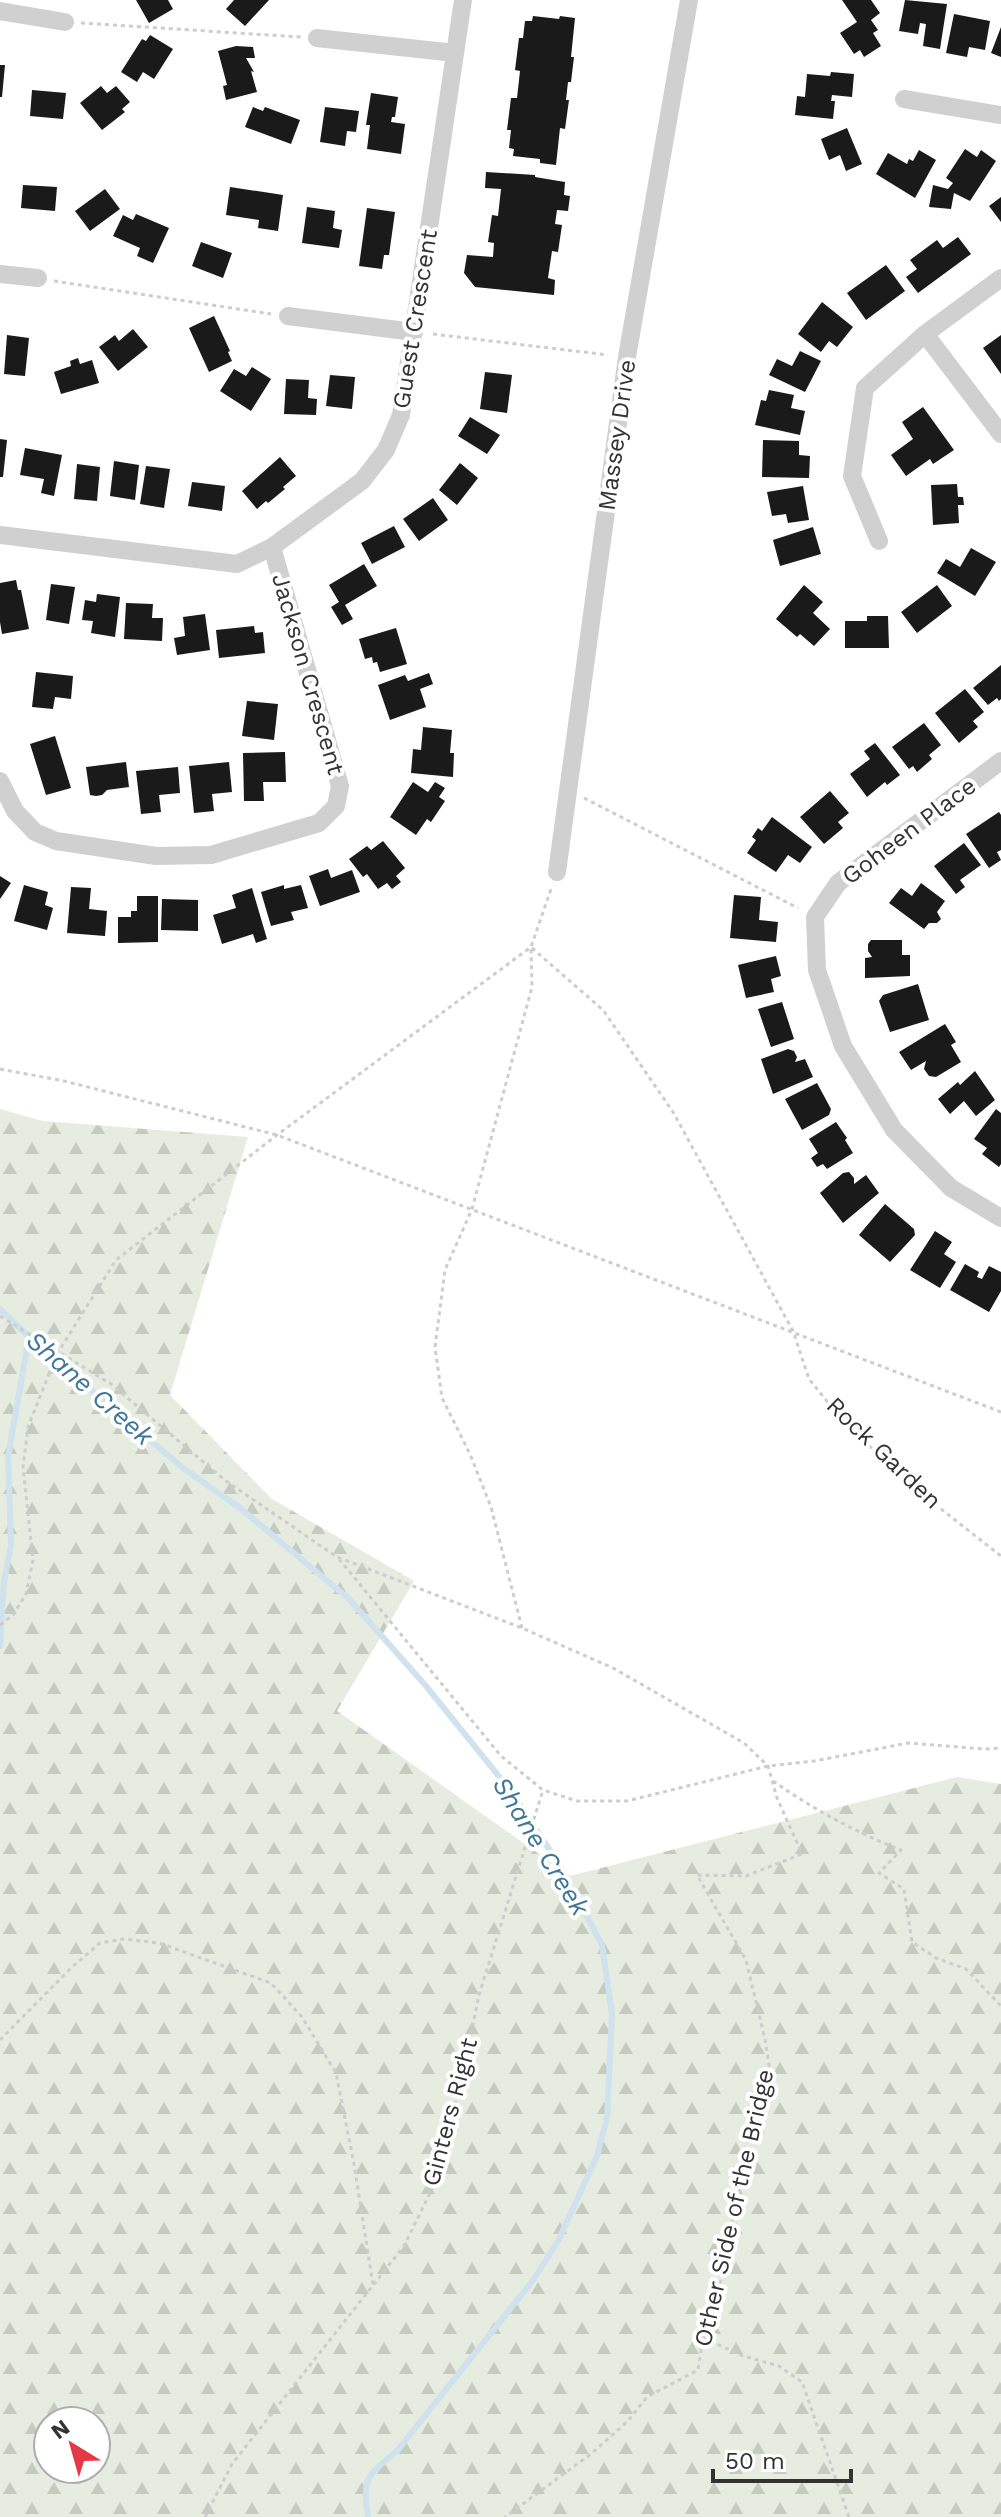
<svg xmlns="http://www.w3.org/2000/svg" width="1001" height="2517" viewBox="0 0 1001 2517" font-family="'Work Sans',sans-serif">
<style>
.forest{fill:url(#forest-firs);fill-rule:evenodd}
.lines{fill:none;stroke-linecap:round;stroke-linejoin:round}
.stream{stroke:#cfe2ee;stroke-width:6}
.building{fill:#1a1a1a}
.path{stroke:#cdcdcd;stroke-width:3;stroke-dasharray:4 4;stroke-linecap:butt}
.minor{stroke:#d0d0d0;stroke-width:18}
.labels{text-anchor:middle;stroke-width:8;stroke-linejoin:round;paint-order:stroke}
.street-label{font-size:24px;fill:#333;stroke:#fff}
.water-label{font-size:26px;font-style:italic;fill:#3f7597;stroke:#fff}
</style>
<defs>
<pattern id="forest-firs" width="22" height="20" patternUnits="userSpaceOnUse" patternTransform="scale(2)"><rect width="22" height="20" fill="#e6ecdf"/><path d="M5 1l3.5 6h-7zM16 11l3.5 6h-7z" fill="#c6cbc0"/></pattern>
</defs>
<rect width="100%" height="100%" fill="#fff"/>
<!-- forest -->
<path class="forest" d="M0,1109L43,1121L248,1137L170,1395L272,1499L414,1581L337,1711L570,1876L957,1777L1001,1784V2517H0ZM48,2421H96V2469H48Z"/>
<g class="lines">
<!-- stream -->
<path class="stream" d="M0,1309L29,1337L183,1468L240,1508L349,1599L426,1686L510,1790L559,1864L602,1945L612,2014L607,2118L597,2156L558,2241L534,2279L397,2451C367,2477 362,2475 368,2517
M0,1646L4,1581L11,1545L8,1457L29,1337"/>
</g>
<!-- building -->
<path class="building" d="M136,0H168L173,9L149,23Z
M234,0H269L245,26L226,9Z
M842,0H871L880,13L871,20L878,30L873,33L881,46L864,57L860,50L854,54L840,33L857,22Z
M905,0L947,4L940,49L923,46L926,24L920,23L918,34L899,31Z
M954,14L990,21L985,50L969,47L967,57L946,53Z
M533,16L559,19L560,16L575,18L571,57H574L571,82H568L566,100H569L565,129L560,128L556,165L540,163V159L513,156L514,149L509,148L511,130H507L511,98H517L520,71L515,70L519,38H523L525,21H532Z
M1001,27V57L991,53Z
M150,35L173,49L154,79L143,72L137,82L121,72L142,39L146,41Z
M236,46L253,47L255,58H246L254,72L251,71L257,92L226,100L223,86L227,85L218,51Z
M0,65H5L2,97H0Z
M831,72L854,74L852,97L832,95L831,101H835L833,119L795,115L797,96L805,97L807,74L830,76Z
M101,86L107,93L116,86L130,102L122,109L125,112L102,130L80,103Z
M32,90L66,93L63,119L30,116Z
M371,93L398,97L395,117H392L391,122L405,124L401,154L367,149L370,125H366Z
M253,107L263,111L265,107L300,120L291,144L245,127Z
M325,107L359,111L356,132L347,131L345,146L320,142Z
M847,128L862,164L846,171L840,155L829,160L821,139Z
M965,149L977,157L981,150L996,161L970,201L954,193L951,209L929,207L933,185L948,189L953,183L946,178Z
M919,150L936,160L915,198L876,174L888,153L907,164L909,159L913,161Z
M486,172L535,175V177L565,182L564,195L570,196L568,211L557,210L555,224L562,225L558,252L552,251L548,278L555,280L554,295L475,287L464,273L467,255L493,257L494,243L488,242L492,215L498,216L501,189L485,188Z
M23,185L57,187L55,211L21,208Z
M230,187L283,195L278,231L258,228L259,220L226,215Z
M105,189L120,209L90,231L75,211Z
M1001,197V222L989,206Z
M307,207L335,211L333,228L342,230L339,248L302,243Z
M367,208L395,212L389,255H384L382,269L359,266Z
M136,214L169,228L153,263L137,256L140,248L113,236L123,215L133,220Z
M958,237L971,254L918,293L906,277L917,269L910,260L937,240L943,248Z
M201,242L232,253L223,278L192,266Z
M886,265L905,291L866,320L847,293Z
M822,302L853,327L837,347L829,341L821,352L798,334Z
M214,316L230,351L228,352L232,361L209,372L189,328Z
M133,329L148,347L118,371L99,347L115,335L119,341Z
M7,335L29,338L25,376L4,374Z
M1001,335V374L983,348Z
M800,351L821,361L805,392L769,375L777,359L792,366Z
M78,358L80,364L92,360L99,383L61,394L54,372L71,366L70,361Z
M252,367L271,379L251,411L220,391L234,369L246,376Z
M485,372L512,375L507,413L480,409Z
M330,375L355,377L352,409L326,406Z
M286,379L309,380L308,398L317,399L316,415L284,414Z
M769,390L794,395L791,408L805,411L800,435L755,425L761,400L766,401Z
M923,407L954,450L933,464L930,459L906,476L891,455L913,439L902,422Z
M470,417L500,435L487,454L458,436Z
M0,439L7,440L3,477H0Z
M763,440L799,441V455L810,456L809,478L762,477Z
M25,448L62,455L54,496L41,493L44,479L20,475Z
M280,457L296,476L283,487L285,489L268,503L266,501L257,509L242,491Z
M114,461L139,465L135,500L110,496Z
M460,463L478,478L457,505L439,490Z
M77,464L100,467L97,501L74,499Z
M146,466L170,469L164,508L140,504Z
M192,482L225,486L222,511L188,506Z
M957,484L958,497H963L964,505H958L959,523L933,525L931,485Z
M803,486L809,520L788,523L786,514L772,516L767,492Z
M433,498L448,520L419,541L403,519Z
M394,526L405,547L372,564L361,543Z
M813,527L821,554L780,566L773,540Z
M971,548L996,562L975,596L937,573L946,559L960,567Z
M364,564L377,586L345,605L353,619L342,625L331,607L339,602L329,585Z
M16,580L18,590H21L29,629L2,634L0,622V583Z
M51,584L75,587L69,624L46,620Z
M804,585L823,602L813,613L830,629L814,646L800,634L797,637L776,619Z
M937,585L952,606L917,633L901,612Z
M97,594L120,597L115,637L91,633L93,621L82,620L85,600L96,602Z
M126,603L153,604L152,618H163L162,641L124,639Z
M205,614L210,650L177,655L174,638L185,636L183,617Z
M867,616H888L889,648H845V621H867Z
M254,626L255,633L263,632L265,653L219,658L216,630Z
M396,628L407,664L380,672L377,662L373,663L372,657L365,659L359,639Z
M1001,665V699L999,701L997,698L988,705L973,688Z
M36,672L73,676L71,699L55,697L53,709L32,707Z
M429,673L433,684L420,689L426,707L390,720L378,685L405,675L408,681Z
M965,689L984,712L973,721L978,727L959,743L935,713Z
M247,701L278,704L274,740L242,736Z
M924,723L941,745L929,755L932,759L917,772L913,766L909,769L892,747Z
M423,727L452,730L450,753H454L453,777L411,773L413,749L421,750Z
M55,736L71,788L46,795L30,744Z
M875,743L900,775L887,785L885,782L867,797L850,774L870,759L864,751Z
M285,752L286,782H263L264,801H244L243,753Z
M126,762L129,787L107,790L102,795L96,796L90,795L86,767Z
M229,762L232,792L212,794L214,811L194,813L189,766Z
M178,767L180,793L159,795L161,812L141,814L136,771Z
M413,782L428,792L435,782L445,788L439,797L445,801L431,822L427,819L416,835L390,817Z
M830,791L849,813L838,822L843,828L824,844L800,817Z
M999,812L1001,815V850L997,852L1001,860L989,868L966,834Z
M772,817L812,847L800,863L788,855L776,872L747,853L756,840L752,837L758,828L762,831Z
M383,841L405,868L396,876L401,882L392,889L387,883L378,889L367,874L363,877L349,859L367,846L371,850Z
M964,843L981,865L960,880L965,887L956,894L934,866Z
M328,869L331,878L352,870L360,892L320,906L309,876Z
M0,876L11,883L0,899Z
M921,883L945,901L937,912L941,919L937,923H929L924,929L889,903L901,888L912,896Z
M24,885L48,892L45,905L53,908L47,930L14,921Z
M284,885V889L301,885L308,908L291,912L294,920L271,926L261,892Z
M71,887L91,888L89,909L107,911L105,936L67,933Z
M252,888L267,939L256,943L253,934L222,944L213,915L236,908L232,895Z
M734,895L761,897L759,920L778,922L776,942L730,938Z
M137,896H158V942L118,943V917H131V911H137Z
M162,899L198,900V931L161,930Z
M871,940H902V955H910V976L865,978V958L872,957L868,951V944Z
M776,956L781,976L771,979L774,992L746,998L738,965Z
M918,984L929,1020L890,1032L879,1001L883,995Z
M782,1002L794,1039L771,1047L758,1009Z
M945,1024L956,1042L951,1045L961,1062L936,1077L929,1076L924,1069L926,1061L911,1070L899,1052Z
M788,1049L794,1051L797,1057L795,1062L805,1059L813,1077L773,1094L761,1059Z
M975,1071L995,1100L976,1116L964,1101L950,1114L938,1099L958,1082L960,1085Z
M817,1083L831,1109L829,1115L802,1130L785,1099Z
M996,1109L1001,1113V1164L999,1167L982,1154L987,1148L974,1139Z
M836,1122L847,1138L845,1140L853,1153L827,1169L823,1164L817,1167L811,1158L818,1153L809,1139Z
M849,1172L854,1178V1184L866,1175L879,1193L843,1223L820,1193L843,1173Z
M885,1204L914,1229L915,1235L890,1262L859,1235Z
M935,1231L952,1242L944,1254L956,1262L940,1288L910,1270Z
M965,1264L979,1272L977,1277L982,1279L989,1266L1001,1272V1291L989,1312L950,1290Z"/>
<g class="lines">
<!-- path -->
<path class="path" d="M81,23L301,37
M54,281L271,314
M433,334L608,355
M584,798L798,908
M532,948L603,1010L673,1112L793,1331L809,1379L838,1415L904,1480L1001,1556
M0,1069L64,1081L277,1135L1001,1412
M0,1316L111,1384L226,1481L337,1557L522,1628L613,1668L744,1743L768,1766L777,1798L802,1854L746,1876L697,1875L746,1960L765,2039L770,2072L738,2171L728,2257L703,2338L698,2370L647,2397L627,2422L591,2454L505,2517
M339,1559L501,1756L543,1790L577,1801H627L768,1766L814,1761L908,1743L984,1749L1001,1748
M0,1625L13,1615L26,1594L33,1560L23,1467L28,1427L57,1354L116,1260L277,1135L531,947L551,889
M522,1628L491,1507L470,1454L442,1398L435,1347L445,1270L472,1209L532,987L531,949
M773,1781C813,1809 855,1832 901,1850L879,1873L904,1889L912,1942L936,1958L966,1969L1001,2006
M0,2040L71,1968L100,1943L123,1939L159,1943L271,1983L302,2017L336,2073L354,2164L373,2285
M703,2338L743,2356L779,2366L802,2382L849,2517
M205,2517L232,2464L404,2246L432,2189L461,2083L479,1995L543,1790"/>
<!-- minor -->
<path class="minor" d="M0,11L65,22
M317,38L455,53
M904,99L1001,115
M0,274L38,278
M288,316L414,332
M925,334L1001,434
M0,535L237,564L272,547L362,481L386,450L401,415L463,0
M879,541L852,476L865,388L925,334L1001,278
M1001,761L838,883L815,917L817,970L843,1046L894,1130L951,1188L1001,1218
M0,781L15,811L35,832L56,841L156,856L211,855L319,823L336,806L340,786L272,547
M557,872L627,357L689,0"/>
</g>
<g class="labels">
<!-- street labels -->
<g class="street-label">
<text transform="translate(415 319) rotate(-81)" y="8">Guest Crescent</text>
<text transform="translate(617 435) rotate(-82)" y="8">Massey Drive</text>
<text transform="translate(308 674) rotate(74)" y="8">Jackson Crescent</text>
<text transform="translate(909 831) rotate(-37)" y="8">Goheen Place</text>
<text transform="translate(884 1453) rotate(44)" y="8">Rock Garden</text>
<text transform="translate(450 2112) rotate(-75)" y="8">Ginters Right</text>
<text transform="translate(734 2208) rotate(-77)" y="8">Other Side of the Bridge</text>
</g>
<!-- water labels -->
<g class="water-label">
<text transform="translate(90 1388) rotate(41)" y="9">Shane Creek</text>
<text transform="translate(541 1846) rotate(58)" y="9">Shane Creek</text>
</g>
</g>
<!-- north arrow -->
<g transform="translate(72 2445) rotate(323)"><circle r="38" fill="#ffffff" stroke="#adadad" stroke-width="2"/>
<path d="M0-6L14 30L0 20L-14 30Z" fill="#e63946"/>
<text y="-12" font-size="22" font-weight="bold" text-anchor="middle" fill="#333333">N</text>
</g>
<!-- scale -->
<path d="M713 2469v12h138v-12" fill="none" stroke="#333333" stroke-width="4"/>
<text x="725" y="2469" font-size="24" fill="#333333" stroke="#ffffff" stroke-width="6" paint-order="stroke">50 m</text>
</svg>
